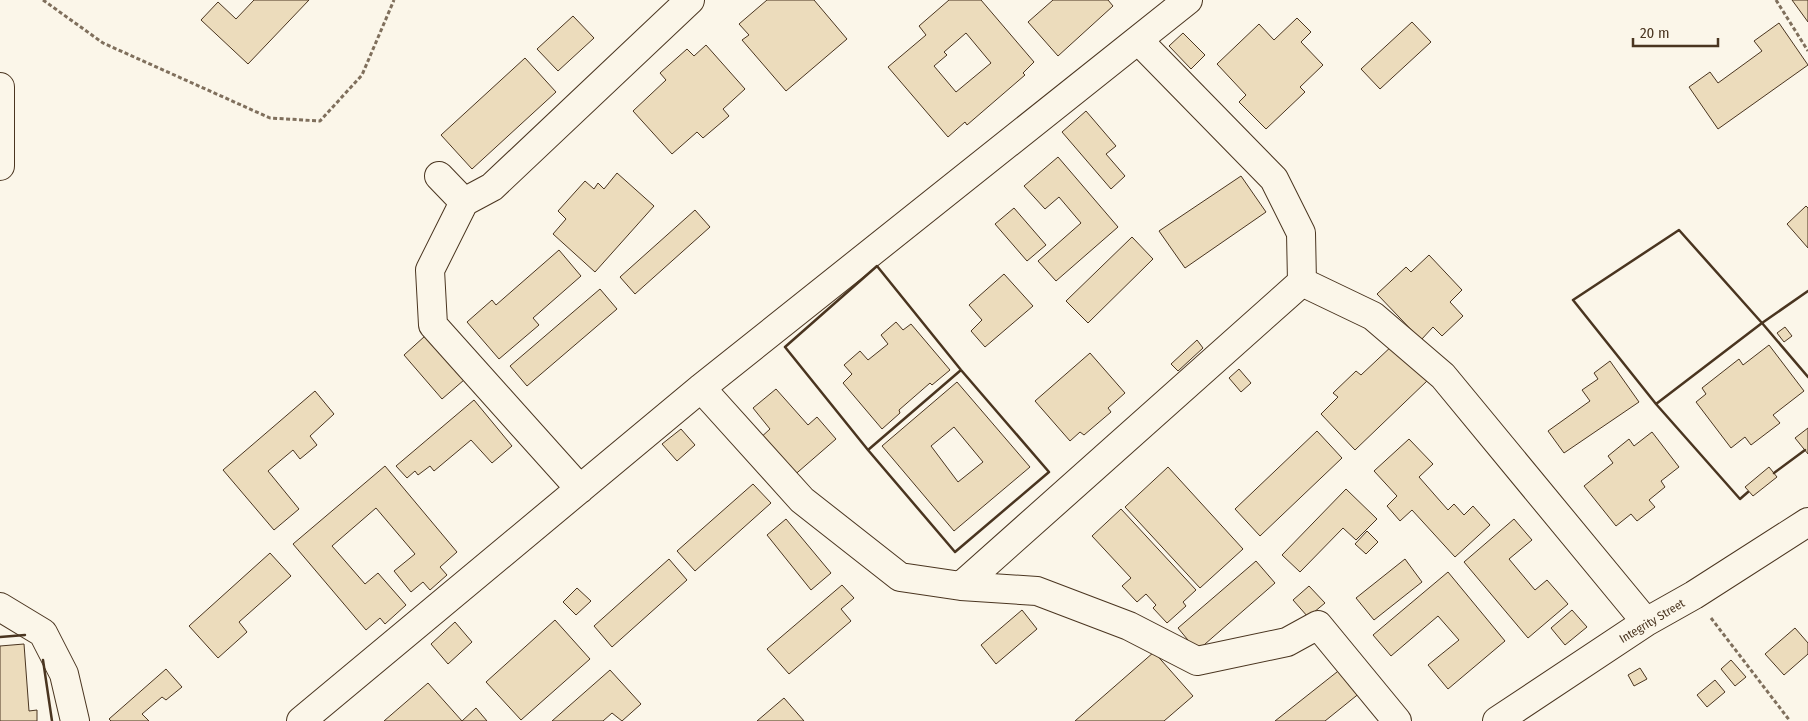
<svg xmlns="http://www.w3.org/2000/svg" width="1808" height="721" viewBox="0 0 1808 721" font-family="'Fira Sans Condensed',sans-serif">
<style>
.building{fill:#ecdcbc;stroke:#4a3520;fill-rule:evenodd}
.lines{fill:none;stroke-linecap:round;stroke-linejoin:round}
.minor-casing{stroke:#4a3520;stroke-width:30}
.path{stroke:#7f6f5c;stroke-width:3;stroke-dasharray:4 2.5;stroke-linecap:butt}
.minor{stroke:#fbf6e9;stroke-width:28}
.wall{stroke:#4a3520;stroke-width:2.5}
.labels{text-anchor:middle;stroke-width:4;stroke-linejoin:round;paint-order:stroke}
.street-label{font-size:12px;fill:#4a3520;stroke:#fbf6e9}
</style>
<rect width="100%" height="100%" fill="#fbf6e9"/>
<!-- building -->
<path class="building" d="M254,0H309L248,64L201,20L218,2L236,19Z
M767,0H814L847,39L786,91L742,40L749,35L739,24Z
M949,0H981L1034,62L1023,73L1025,75L967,125L965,122L948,137L888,67L926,35L919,26ZM966,33L991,63L956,92L934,66L947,55L944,52Z
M1053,0H1108L1113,6L1058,56L1028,22Z
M1792,0H1808V22Z
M573,16L594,38L558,71L537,49Z
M1297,18L1311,32L1301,42L1323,65L1300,87L1305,92L1266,129L1239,102L1246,95L1217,64L1259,24L1274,40Z
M1412,22L1431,42L1380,89L1361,69Z
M1779,23L1808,65L1718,129L1689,87L1710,72L1718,83L1762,51L1754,41Z
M1183,33L1205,55L1191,69L1169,46Z
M706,45L745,89L723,109L729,116L703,138L697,132L672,154L633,111L666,80L660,73L687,49L694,56Z
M525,58L556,92L472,169L441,135Z
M1086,111L1116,146L1106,154L1125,176L1111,189L1062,132Z
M1058,157L1118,227L1056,281L1038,261L1081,223L1059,197L1045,209L1024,186Z
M617,173L654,206L595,272L553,234L566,219L558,211L585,181L594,189L598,183L604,189Z
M1241,176L1266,212L1185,268L1159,231Z
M1806,206L1808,208V248L1787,224Z
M1014,208L1046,245L1027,261L995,224Z
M695,210L710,227L635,294L620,277Z
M1132,237L1153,259L1088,323L1066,301Z
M559,250L581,276L533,318L539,325L499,359L467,322L492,300L496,305Z
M1429,255L1462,290L1450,302L1463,316L1442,336L1433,327L1421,340L1377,294L1406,267L1411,272Z
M1004,274L1033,306L985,347L971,331L982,320L969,305Z
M600,289L617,309L527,386L510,366Z
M896,322L903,330L911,324L950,370L932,385L930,383L899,410L900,413L882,429L843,383L852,374L844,365L860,351L868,360L888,344L881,335Z
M1785,327L1792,336L1784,342L1777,333Z
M425,336L464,380L442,399L404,355Z
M1197,340L1203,348L1178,371L1171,364Z
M1394,344L1428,380L1355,450L1321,414L1338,397L1333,393L1356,371L1361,375Z
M1769,345L1804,391L1773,415L1780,423L1751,445L1745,437L1731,448L1696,402L1706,394L1702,388L1739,359L1743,365Z
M1090,353L1125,393L1108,408L1111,412L1084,435L1080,432L1070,441L1035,401Z
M1610,361L1639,402L1564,453L1548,431L1590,401L1582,390L1598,379L1594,373Z
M1239,369L1251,383L1241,392L1229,378Z
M957,382L1030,467L954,531L882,446ZM954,427L983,462L958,482L931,446Z
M776,389L808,425L817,417L836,439L791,478L758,440L770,429L753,408Z
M315,391L334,414L310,436L317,445L300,459L293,450L268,471L299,509L274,530L223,470Z
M474,400L512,446L492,463L471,440L434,471L430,466L418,475L415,471L407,478L396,466Z
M1808,428V454L1795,438Z
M681,429L695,445L677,461L662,444Z
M1317,431L1342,458L1260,536L1235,509Z
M1652,432L1679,467L1661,481L1665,487L1649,500L1655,507L1637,521L1631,514L1616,526L1584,486L1613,463L1608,456L1629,439L1634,446Z
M1409,439L1433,464L1419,477L1448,510L1454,504L1464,515L1473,506L1490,525L1455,557L1412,510L1400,521L1387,506L1397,496L1374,471Z
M385,466L457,552L440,567L447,575L430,590L423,582L411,592L394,571L415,554L376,508L332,546L365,584L378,573L406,605L385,624L380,618L366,630L293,544Z
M1168,467L1243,549L1200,588L1125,507Z
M1769,467L1777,477L1753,496L1745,487Z
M753,484L771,503L695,571L677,551Z
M1346,489L1377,519L1356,540L1343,528L1300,572L1282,555Z
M1121,509L1196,590L1183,602L1186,606L1167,623L1153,608L1156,605L1146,594L1137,602L1122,586L1131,578L1092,536Z
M786,519L831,573L811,590L767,535Z
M1514,519L1532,540L1509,559L1535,590L1547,580L1568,604L1528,638L1464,562Z
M1367,531L1378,542L1366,554L1355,544Z
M270,553L291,576L239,622L247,632L218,658L189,626Z
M669,559L687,580L612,647L594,626Z
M1405,559L1422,582L1374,620L1356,598Z
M1256,561L1275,583L1197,651L1178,628Z
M1448,572L1505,641L1448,689L1428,665L1459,640L1438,616L1391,656L1373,635Z
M842,585L854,598L841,609L851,621L789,674L767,649Z
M1309,586L1325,603L1308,617L1293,600Z
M577,588L591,601L576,615L563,602Z
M1022,610L1037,629L996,664L981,645Z
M1572,610L1587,627L1565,645L1551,628Z
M555,620L590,659L521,720L486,682Z
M455,622L472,642L448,664L431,644Z
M1795,628L1808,643V654L1784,675L1765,654Z
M24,644L29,711L37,710V721H0V646Z
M1154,652L1193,696L1164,721H1075Z
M1731,660L1746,677L1735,686L1721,669Z
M1342,668L1361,692L1325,721H1275Z
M1640,668L1647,679L1634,686L1628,675Z
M166,669L182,687L166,700L162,697L142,714L149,721H111L109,719Z
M610,670L641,704L622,721L612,713L603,721H552Z
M1715,680L1725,692L1707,707L1697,695Z
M428,683L462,721H384Z
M784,698L804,721H757Z
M476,708L487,721H462Z"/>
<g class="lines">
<!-- minor casing -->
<g class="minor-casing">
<path id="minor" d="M0,87V166
M439,176L464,202L492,187L690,0
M464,202L430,270L433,325L580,489
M1302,282L1373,316L1443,376L1646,622
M701,388L802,500L900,577L961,586L1302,282L1301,233L1274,179L1139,41
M961,586L1037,591L1129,626L1197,661L1287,642L1318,625L1397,721
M0,607L43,633L64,674L75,721
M301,721L701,388L1188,0
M1497,721L1646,622L1694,595L1808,522"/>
</g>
<!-- path -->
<path class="path" d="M43,0L103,43L270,118L320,121L362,75L394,0
M1776,0L1808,51
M1711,618L1790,721"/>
<!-- minor -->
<use href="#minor" class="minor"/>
<!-- wall -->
<path class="wall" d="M1679,230L1762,323L1656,404L1573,300Z
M1808,291L1762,323L1808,377
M1656,404L1740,499L1748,492
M868,450L955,552L1049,472L961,370L877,266L785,347L868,450L961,370
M1774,473L1805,450
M0,637L25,635
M43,660L52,721"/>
</g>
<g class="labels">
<!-- street labels -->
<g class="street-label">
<text transform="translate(1652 621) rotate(-31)" y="4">Integrity Street</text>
</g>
</g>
<!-- scale -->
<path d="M1633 38v8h85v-8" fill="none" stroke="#4a3520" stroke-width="2.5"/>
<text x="1640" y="38" font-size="15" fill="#4a3520" stroke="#fbf6e9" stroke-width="4" paint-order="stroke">20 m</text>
</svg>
